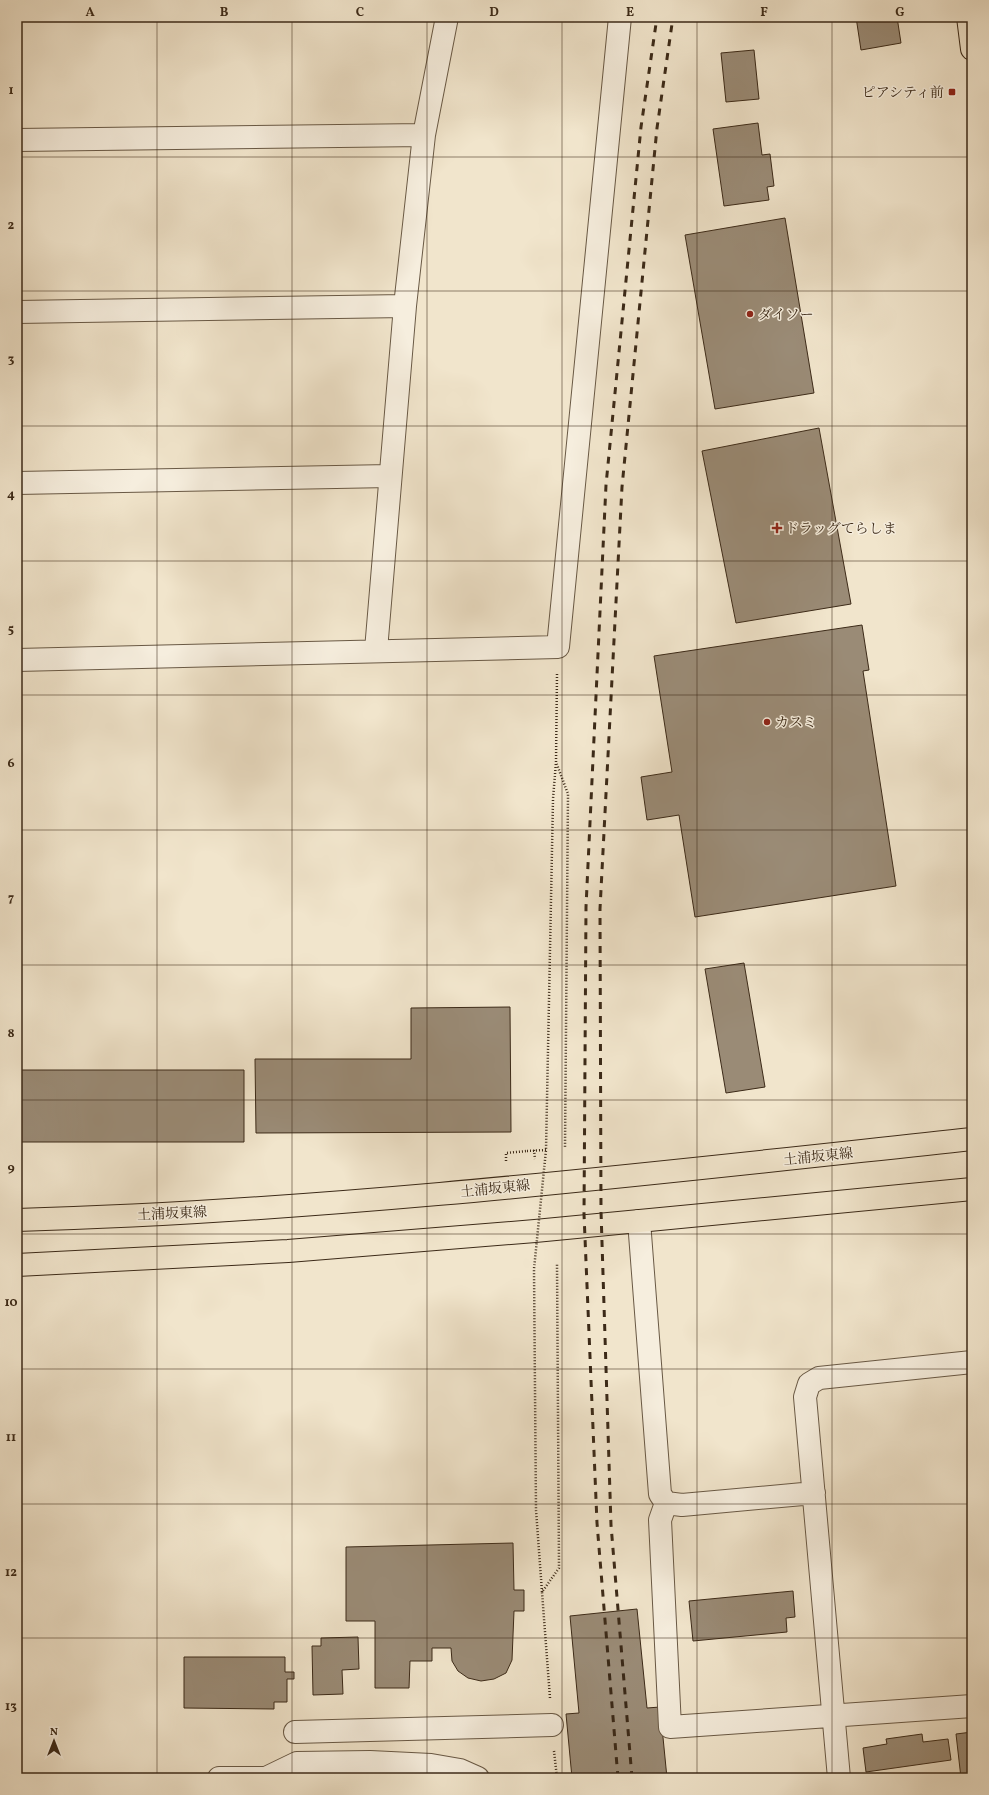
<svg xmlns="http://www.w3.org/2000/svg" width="989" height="1795" viewBox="0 0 989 1795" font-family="Vollkorn,'Noto Serif JP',serif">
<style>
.building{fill:#9a8b76;stroke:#3c2a18}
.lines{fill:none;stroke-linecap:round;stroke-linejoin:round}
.minor-casing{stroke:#695945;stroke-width:24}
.major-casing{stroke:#3c2a18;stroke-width:24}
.path{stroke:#3c2a18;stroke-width:2.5;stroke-dasharray:1 2;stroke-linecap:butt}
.minor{stroke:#f6eede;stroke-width:22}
.major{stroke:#f1e5cc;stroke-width:22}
.rail{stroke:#3c2a18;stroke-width:3;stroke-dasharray:7 7;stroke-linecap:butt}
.path-bridge{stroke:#3c2a18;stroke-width:2.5;stroke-dasharray:1 2;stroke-linecap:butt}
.grid{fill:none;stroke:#3c2a18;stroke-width:1;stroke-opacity:0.55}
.poi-dot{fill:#8f2418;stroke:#f6eede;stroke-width:1.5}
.labels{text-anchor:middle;stroke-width:3;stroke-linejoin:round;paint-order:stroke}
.poi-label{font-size:14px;fill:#3c2a18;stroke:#f6eede;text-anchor:start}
.street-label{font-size:14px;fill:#3c2a18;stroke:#f6eede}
.neatline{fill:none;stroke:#3c2a18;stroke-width:1.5}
.grid-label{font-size:13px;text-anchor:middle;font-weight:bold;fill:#3c2a18}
</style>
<rect width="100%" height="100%" fill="#f1e5cc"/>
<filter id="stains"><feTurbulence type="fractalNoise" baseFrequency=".005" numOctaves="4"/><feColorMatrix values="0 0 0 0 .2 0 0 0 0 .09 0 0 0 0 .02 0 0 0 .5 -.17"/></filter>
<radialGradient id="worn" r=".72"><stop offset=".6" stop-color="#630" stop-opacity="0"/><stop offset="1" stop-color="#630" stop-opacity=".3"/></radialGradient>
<!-- building -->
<path class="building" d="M856,17H897L901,43L861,50Z
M754,50L759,99L726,102L721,53Z
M758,123L762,155L770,154L774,186L767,187L769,200L724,206L713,129Z
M785,218L814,393L715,409L685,235Z
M819,428L851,604L736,623L702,451Z
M862,625L869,670L863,671L896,886L695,917L679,815L647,820L641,777L672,772L654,656Z
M744,963L765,1087L726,1093L705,969Z
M510,1007L511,1132L256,1133L255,1059H411V1008Z
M17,1070H244V1142H17Z
M513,1543L514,1590H524V1611H514L512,1660L506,1673L494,1679L481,1681L468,1678L458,1671L452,1661L451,1648H432V1661H410L409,1688H375V1621H346V1547Z
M793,1591L795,1617L786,1618L787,1632L693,1641L689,1601Z
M637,1609L647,1708L660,1707L667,1778H572L566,1714L579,1713L570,1616Z
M358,1637L359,1669L342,1670L343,1694L313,1695L312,1646H321V1638Z
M184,1657H285V1672H294V1679H287V1702H274V1709L184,1708Z
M972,1732V1778H961L956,1734Z
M922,1734L923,1742L948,1739L951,1760L866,1772L863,1748L887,1744L886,1739Z"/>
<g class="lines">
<!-- minor casing -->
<g class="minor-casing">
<path id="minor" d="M17,140L424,135
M17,312L405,306
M17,483L390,476
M376,650L405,306L424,135L447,17
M17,660L558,647L620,17
M639,1221L660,1494L666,1503L682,1505L814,1493
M666,1503L660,1520L670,1727L972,1706
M295,1732L552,1725
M268,1777L297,1763L370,1762L431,1765L460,1770L478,1778
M219,1778H271
M839,1778L805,1397L809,1384L819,1378L972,1362"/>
</g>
<!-- major casing -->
<g class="major-casing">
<path id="major" d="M968,17L972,49
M17,1220C336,1211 655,1173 972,1139
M17,1265L288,1251L535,1231L972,1189"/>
</g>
<!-- path -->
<path class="path" d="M557,674L556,762L568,794L565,1148
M534,1150L535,1159
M506,1161V1153L527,1151
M550,1698L542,1592L559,1568L557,1263
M554,1751L557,1778"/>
<!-- minor -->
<use href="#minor" class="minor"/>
<!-- major -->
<use href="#major" class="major"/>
<!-- rail -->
<path class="rail" d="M618,1778L597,1523L584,1214L586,907L606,485L641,127L657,17
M632,1778L611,1525L601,1211L600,909L622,487L657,128L673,17"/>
<!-- path-bridge -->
<path class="path-bridge" d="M527,1151L546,1150
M542,1592L536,1510L534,1269L546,1150L553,799L556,762"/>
</g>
<!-- grid -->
<path class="grid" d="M157,17V1778M292,17V1778M427,17V1778M562,17V1778M697,17V1778M832,17V1778M17,157H972M17,291H972M17,426H972M17,561H972M17,695H972M17,830H972M17,965H972M17,1100H972M17,1234H972M17,1369H972M17,1504H972M17,1638H972"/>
<!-- markers -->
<g class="poi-dot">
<rect x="948" y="88" width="8" height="8" rx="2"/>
<circle cx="750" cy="314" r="4"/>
<path d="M775 522h4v4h4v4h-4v4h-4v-4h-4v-4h4z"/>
<circle cx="767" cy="722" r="4"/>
</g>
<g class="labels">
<!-- poi labels -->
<g class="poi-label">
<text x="944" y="97" text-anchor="end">ピアシティ前</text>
<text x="758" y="319">ダイソー</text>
<text x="785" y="533">ドラッグてらしま</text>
<text x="775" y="727">カスミ</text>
</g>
<!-- street labels -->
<g class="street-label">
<text transform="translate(818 1156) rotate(-6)" y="5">土浦坂東線</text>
<text transform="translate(495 1188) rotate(-6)" y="5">土浦坂東線</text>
<text transform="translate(172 1213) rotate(-3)" y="5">土浦坂東線</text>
</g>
</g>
<!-- margin -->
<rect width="989" height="1795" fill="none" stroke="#f1e5cc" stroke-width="44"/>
<!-- north arrow -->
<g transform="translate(54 1741)" stroke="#f6eede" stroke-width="3" paint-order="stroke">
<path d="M0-3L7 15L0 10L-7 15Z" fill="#3c2a18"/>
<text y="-6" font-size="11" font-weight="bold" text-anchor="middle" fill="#3c2a18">N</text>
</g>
<rect x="22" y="22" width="945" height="1751" class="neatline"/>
<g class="grid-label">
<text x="90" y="16">A</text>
<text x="224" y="16">B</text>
<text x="360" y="16">C</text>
<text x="494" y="16">D</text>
<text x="630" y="16">E</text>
<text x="764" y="16">F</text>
<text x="900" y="16">G</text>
<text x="11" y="94">1</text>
<text x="11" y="229">2</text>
<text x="11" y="363">3</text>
<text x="11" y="498">4</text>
<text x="11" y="633">5</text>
<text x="11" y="767">6</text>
<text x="11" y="902">7</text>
<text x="11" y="1037">8</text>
<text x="11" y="1171">9</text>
<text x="11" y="1306">10</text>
<text x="11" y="1441">11</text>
<text x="11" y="1576">12</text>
<text x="11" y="1710">13</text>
</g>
<rect width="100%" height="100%" filter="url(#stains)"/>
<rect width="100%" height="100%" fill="url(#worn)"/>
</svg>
